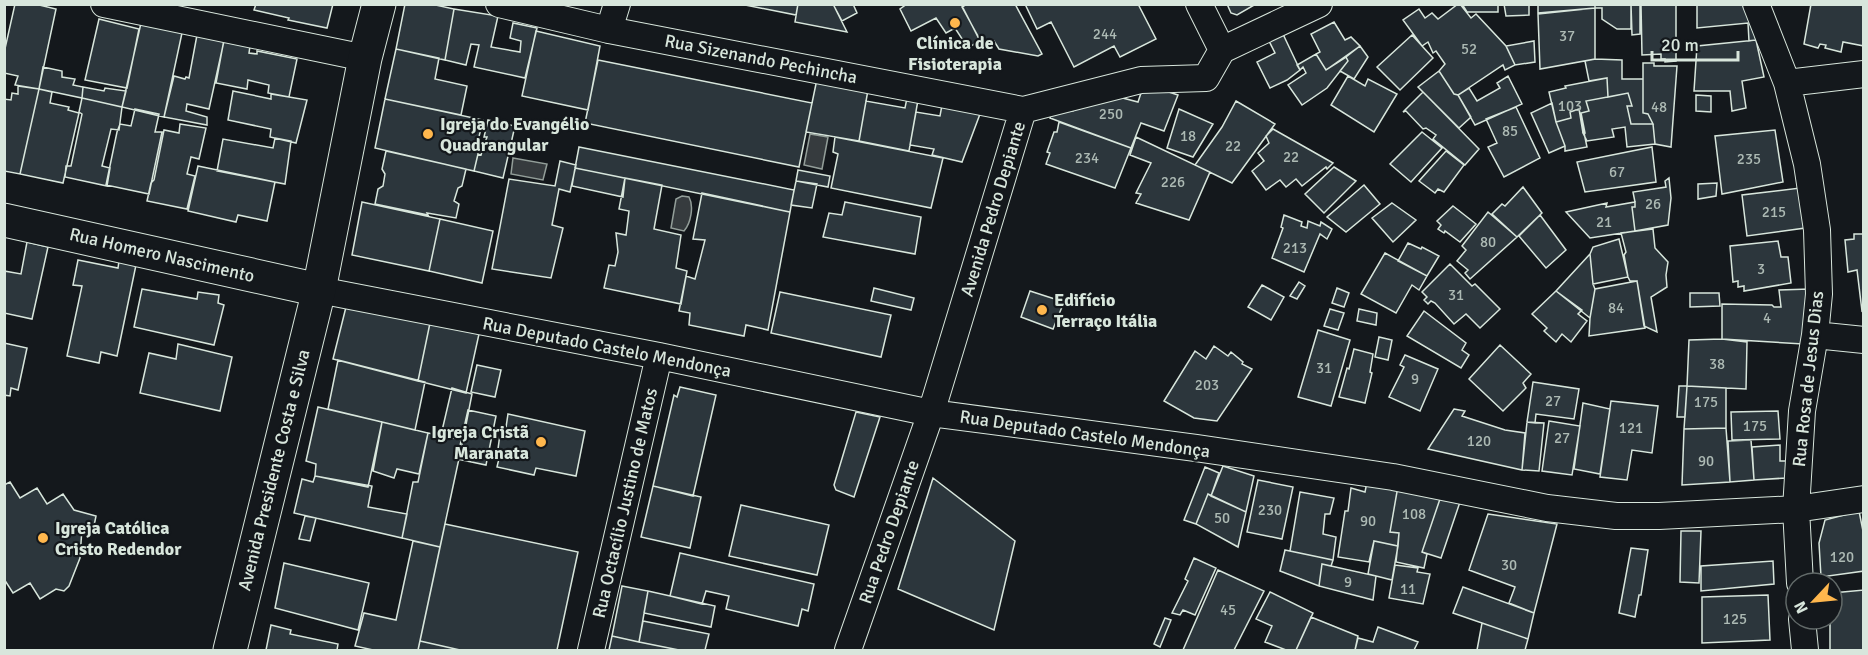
<svg xmlns="http://www.w3.org/2000/svg" width="1868" height="655" viewBox="0 0 1868 655" font-family="Signika,sans-serif">
<style>
.water{fill:#363b3e;stroke:#939e99;stroke-width:1.5}
.building{fill:#2c363c;stroke:#d8e6dc;stroke-width:1.5}
.lines{fill:none;stroke-linecap:round;stroke-linejoin:round}
.street-casing{stroke:#d8e6dc;stroke-width:28}
.secondary-casing{stroke:#d8e6dc;stroke-width:35}
.street{stroke:#14181c;stroke-width:26}
.secondary{stroke:#14181c;stroke-width:33}
.poi-dot{fill:#ffb74d;stroke:#14181c;stroke-width:2}
.labels{text-anchor:middle;stroke-width:4.5;stroke-linejoin:round;paint-order:stroke}
.number-label{font-size:15px;fill:#adbab4}
.poi-label{font-size:18px;font-weight:bold;fill:#d8e6dc;stroke:#14181c;text-anchor:start}
.street-label{font-size:18px;fill:#d8e6dc;stroke:#14181c}
</style>
<rect width="100%" height="100%" fill="#14181c"/>
<!-- water -->
<path class="water" d="M810,134L828,137L822,169L804,165Z
M513,158L547,164L543,180L511,174Z
M682,196L689,197C694,206 691,223 684,231L671,228L676,199Z"/>
<!-- building -->
<path class="building" d="M15,4H35L56,9L39,89L15,85L18,76L4,73V53Z
M256,4H333L327,28L288,20L289,18L254,10Z
M405,4H431L454,9L445,60L396,49Z
M740,4H798L796,15Z
M798,4H833L847,32L795,22Z
M833,4H853L857,13L842,21Z
M907,4H961L980,41L969,47L966,45L955,28L946,33L936,18L911,31L900,9Z
M967,4H1015L1042,54L1038,56L999,49L994,41L984,47L962,7Z
M1025,4H1138L1156,39L1120,57L1114,46L1074,67L1051,22L1037,29Z
M1227,4H1256L1237,15L1231,13Z
M1458,4H1460L1471,18L1476,14L1506,46L1515,65L1505,70L1503,65L1458,95L1454,94L1439,71L1445,64L1436,51L1433,53L1428,42L1422,46L1403,20L1419,9L1425,18L1432,13L1438,19Z
M1462,4L1498,5V12H1467Z
M1504,4H1529V15L1506,16Z
M1538,4H1595V8L1538,13Z
M1595,4H1631V29H1617L1602,19V8H1595Z
M1631,4H1640V34L1632,35Z
M1641,4H1676V61L1665,62V59H1661V54L1642,55Z
M1697,4H1747L1756,40L1749,41L1748,23L1697,28Z
M1811,4H1864V46L1843,42L1841,52L1825,48L1826,45L1820,44L1818,48L1804,44Z
M1595,8V59L1540,69L1538,14Z
M454,9L498,16L491,47L520,52L521,41L510,38L513,23L537,28L525,78L474,67L479,45L471,44L466,65L445,60Z
M99,19L139,29L127,88L85,80Z
M1334,22L1345,40L1351,37L1360,46L1326,70L1316,54L1320,52L1311,34Z
M141,23L182,33L164,117L122,107Z
M536,31L600,46L588,110L522,96Z
M1282,32L1300,70L1287,80L1270,88L1257,62L1275,53L1268,39Z
M225,34L250,46L249,53L257,54V51L297,59L289,97L268,93L269,85L248,80L247,89L216,83Z
M197,35L224,41L209,109L187,104L186,111L207,117V125L164,117L174,76L185,79L186,77L189,78Z
M1412,35L1433,58L1400,90L1377,67Z
M1756,40L1764,77L1742,81L1746,108L1732,111L1730,91H1694L1697,46Z
M1534,41L1535,62L1515,65L1506,46Z
M1360,46L1368,57L1354,79L1340,71L1348,61L1346,57Z
M396,49L439,58L435,79L467,86L461,115L385,99Z
M1316,54L1326,70L1346,57L1348,61L1327,88L1302,105L1288,85L1306,73L1303,67L1300,70L1297,65Z
M1595,59L1622,60V79H1643V113L1648,114L1653,124H1631L1627,106H1632L1628,93L1608,97L1607,78L1589,81L1585,61Z
M598,60L812,103L799,167L585,123Z
M1643,63H1654V66H1677L1671,147L1655,144L1653,124L1648,114L1643,113Z
M43,67L62,71V77L75,79L73,85L83,87L82,98L39,89Z
M1439,71L1454,94L1458,95L1471,117L1459,128L1418,87Z
M1348,76L1365,86L1368,79L1397,94L1374,132L1331,105Z
M1508,76L1522,104L1475,125L1458,95L1469,88L1477,101L1500,88L1497,83Z
M1607,78L1608,97L1586,101L1589,111L1581,113L1585,133H1583L1579,109L1570,112L1571,118L1556,122L1549,92L1566,88L1565,86Z
M817,79L868,90L859,141L806,132Z
M1144,84L1178,95L1164,131L1141,123L1131,148L1050,118L1054,106L1073,111L1081,97L1100,92L1138,102Z
M18,86L39,89L20,174L4,171V99L11,100L12,93L18,94Z
M83,87L104,91L105,88L126,91L122,107L82,98Z
M39,89L52,92L50,103L69,107L68,110L79,113L63,183L20,174Z
M233,91L271,99V94L307,100L296,143L270,137L271,129L228,120Z
M1423,92L1479,149L1465,165L1433,139L1436,135L1426,128L1423,129L1406,111L1403,112Z
M1628,93L1632,106H1627L1631,124H1653L1655,144L1627,147L1625,127L1612,129L1614,137L1587,141L1583,133H1585L1581,113L1589,111L1586,101Z
M1696,95L1711,96V112L1696,111Z
M82,98L122,107L119,130L111,129L102,166L110,168L107,186L65,177L66,166H71L82,114L79,112Z
M907,98L918,100L909,151L859,141L866,101L905,108Z
M385,99L483,120L476,149L478,150V154L474,171L375,148Z
M1236,101L1275,124L1232,183L1195,165L1222,127Z
M1552,103L1556,122L1565,146L1549,153L1531,113Z
M942,105L980,114L962,162L932,155L934,149L910,145L916,112L940,116Z
M1516,107L1540,158L1504,177L1488,147L1497,143L1486,119Z
M135,109L159,114L155,132H162L149,194L106,185L117,132L120,124L131,126Z
M1179,109L1213,124L1193,157L1167,148Z
M1579,109L1587,147L1565,151V146L1556,122L1571,118L1570,112Z
M488,120L515,126L503,178L474,171L478,154L481,155L487,137H484Z
M1059,122L1131,148L1115,188L1046,164L1050,153L1047,152L1054,132H1057Z
M180,124L206,128L199,159L191,157L187,174L195,176L187,209L147,201L151,183L154,180L164,130L179,133Z
M1273,129L1333,163L1327,169L1326,167L1302,186L1296,179L1286,187L1280,180L1266,190L1252,171L1264,161L1258,153L1269,143L1266,136Z
M1775,130L1783,182L1722,194L1715,136Z
M1422,132L1442,148L1411,182L1390,164Z
M835,137L943,158L931,208L831,188L838,154L833,152Z
M1136,137L1210,172L1189,220L1136,203L1141,194L1136,193L1151,163L1130,155Z
M275,138L291,141L285,184L217,171L223,139L273,148Z
M579,147L794,190L790,212L575,168Z
M1652,147L1656,182L1585,192L1577,162Z
M386,151L466,169L462,186L458,188L454,201L459,204L456,218L427,213L428,215L375,204L378,189L383,186L385,174L382,169Z
M1446,151L1464,165L1444,192L1438,189L1435,193L1419,181Z
M560,161L576,165L570,192L559,189L552,225L563,228L551,278L492,269L509,179L555,186Z
M198,166L275,182L267,221L238,215L236,222L188,211Z
M1334,167L1356,181L1324,213L1305,194Z
M575,168L625,178L623,197L572,186Z
M798,170L830,176L828,187L796,181Z
M625,178L662,185L654,229L681,235L676,268L687,271L681,304L604,288L609,265L615,266L618,252L616,233L626,235L629,211L619,209Z
M1669,178L1671,198L1668,225L1635,231L1632,207H1635V202L1633,192L1666,187L1665,181Z
M796,181L817,184L812,208L791,205Z
M1717,183L1716,196L1698,199V184Z
M1364,185L1380,204L1346,232L1327,217Z
M1523,187L1542,213L1517,237L1492,214L1502,204L1505,206Z
M1800,188L1805,228L1747,236L1742,195Z
M702,193L790,212L768,330L746,325L744,336L689,325L690,313L679,311L686,276L695,279L705,240L693,239Z
M362,202L440,219L429,271L352,255Z
M845,202L921,217L915,254L823,237L829,213L842,215Z
M1635,202V207H1632L1635,231L1590,238L1566,212L1607,203L1606,207Z
M1392,203L1416,220L1393,242L1372,218Z
M1453,206L1476,224L1460,242L1445,231L1444,233L1438,229L1441,225L1437,221Z
M1488,212L1517,237L1470,279L1465,273L1468,270L1457,261L1466,250L1462,246Z
M1284,215L1302,222L1301,226L1307,228L1308,221L1320,226L1321,222L1332,229L1327,239L1320,234L1304,272L1272,258L1283,228L1281,227Z
M1540,215L1566,250L1546,268L1519,236Z
M440,219L493,231L482,283L429,271Z
M1653,229L1655,248L1668,262L1666,275L1667,287L1651,297L1657,332L1644,326L1637,281H1630L1628,277L1624,255L1626,252L1621,233Z
M1854,234H1864V310L1862,311L1857,270L1848,272L1845,240L1854,239Z
M1619,239L1628,277L1593,284L1590,254L1593,247Z
M1778,241L1781,257H1788L1791,283L1744,291V286L1738,287V281L1733,282L1730,246Z
M27,242L48,247L32,319L4,313V271L21,274Z
M1408,243L1421,249L1422,247L1439,256L1427,276L1398,261Z
M1385,253L1427,276L1419,290L1412,285L1396,313L1361,294Z
M1590,254L1593,284L1595,289L1590,318L1556,291Z
M78,260L118,268L119,261L136,265L117,356L101,352L99,363L67,356L82,286L73,285Z
M1450,264L1472,286L1475,284L1500,309L1480,328L1466,314L1454,324L1435,303L1431,301L1428,304L1424,300L1427,297L1422,292Z
M1637,281L1645,328L1589,336L1590,318L1595,289Z
M1299,282L1305,286L1297,299L1290,296Z
M1262,285L1284,297L1271,320L1248,307Z
M874,288L914,298L911,310L871,301Z
M1337,288L1349,293L1344,307L1332,303Z
M142,289L197,299L198,292L219,295L218,303L224,305L214,345L134,327Z
M1810,289L1803,344L1722,339V304L1772,305L1774,307H1781L1779,290Z
M1030,291L1064,302L1053,329L1021,317Z
M1556,291L1582,310L1578,314L1587,321L1571,342L1562,334L1556,342L1544,331L1547,328L1532,314Z
M780,292L891,315L881,357L771,333Z
M1690,293H1719L1720,306L1690,307Z
M347,303L430,323L418,381L333,359Z
M1330,309L1344,313L1338,330L1324,326Z
M1359,309L1377,313L1376,325L1357,321Z
M1424,311L1466,343L1462,350L1469,355L1461,368L1407,336Z
M430,323L479,334L466,393L418,381Z
M1318,330L1350,340L1331,406L1298,397Z
M1379,337L1392,340L1388,360L1375,357Z
M1722,339L1747,342L1746,389L1687,386L1689,340Z
M4,343L27,348L18,390L11,388L10,396L4,395Z
M178,344L232,357L220,411L140,393L149,353L176,359Z
M1500,345L1531,374L1523,383L1526,388L1503,411L1469,379Z
M1214,346L1228,356L1231,352L1243,362L1242,364L1252,369L1217,421L1194,418L1164,401L1195,351L1206,359Z
M1354,349L1373,354L1370,372L1372,373L1365,403L1339,397L1347,368L1349,369Z
M1405,355L1438,369L1420,411L1389,397L1404,367L1400,365Z
M338,360L425,382L415,430L328,409Z
M477,365L501,370L495,397L471,392Z
M1533,382L1579,389L1574,419L1536,414L1535,423L1527,422Z
M1679,386H1687L1685,417H1677Z
M1687,386L1726,388V428L1684,429Z
M680,387L716,395L693,496L653,486L674,395L677,397Z
M452,388L472,394L463,440L441,435Z
M1611,401L1658,406L1652,453L1632,450L1627,480L1600,477Z
M1583,403L1610,409L1600,474L1574,469Z
M318,407L382,422L368,487L315,476L316,464L306,461Z
M1454,409L1465,411L1462,416L1505,430L1525,433L1522,470L1428,449Z
M468,410L496,416L486,465L457,459Z
M1778,411L1780,439L1732,440L1731,412Z
M856,412L880,417L854,497L836,490L834,485Z
M508,414L585,431L576,476L536,468L534,475L497,467L501,450L498,449L500,434H505Z
M1549,421L1580,426L1572,475L1542,471Z
M382,422L428,433L419,474L397,469L394,478L373,471Z
M1527,422L1544,423L1539,471L1522,470Z
M1726,428L1730,482L1682,485L1684,429Z
M428,433L463,440L440,547L402,538L413,482H418Z
M1751,440L1754,480L1730,482L1728,441Z
M1780,445V461H1787L1786,478L1754,480L1752,447Z
M1223,466L1254,476L1246,512L1211,496Z
M1205,467L1219,473L1211,496L1208,494L1196,524L1184,520Z
M315,476L372,486L368,507L407,514L402,538L294,513L302,479L313,482Z
M933,478L1015,541L994,630L898,589Z
M1258,480L1293,487L1282,539L1247,532Z
M10,482L20,498L37,488L47,504L63,494L74,510L96,516L93,531L82,528L80,558L69,586L64,591L56,589L40,599L30,583L13,593L4,579V485Z
M1367,482L1398,486L1390,532L1399,533L1398,546L1374,541L1369,562L1338,557L1345,511H1348L1351,488L1365,492Z
M653,486L701,497L690,548L641,537Z
M1398,486L1441,496L1422,552L1427,554L1424,568L1396,562L1399,533L1390,532Z
M1300,492L1334,498L1330,514H1325L1323,534L1336,537L1333,560L1290,551Z
M1208,494L1246,512L1238,547L1196,524Z
M1441,496L1460,502L1441,558L1422,552Z
M741,505L829,525L817,575L729,556Z
M1859,511L1864,536V571L1821,577L1819,543L1825,520Z
M1488,514L1557,524L1534,613L1509,603L1515,587L1469,570Z
M305,516L316,518L310,541L299,539Z
M445,524L578,552L557,650H460L420,641Z
M1681,531H1701L1699,583L1680,582Z
M413,541L440,547L418,650H373L355,646L364,613L396,620Z
M1374,541L1398,546L1392,580L1368,574Z
M1631,548L1648,550L1641,595H1639L1635,617L1619,613Z
M1285,550L1333,560L1331,566L1322,564L1319,586L1280,571Z
M680,553L814,584L808,611L802,609L798,626L726,609L729,596L706,591L702,604L670,596Z
M1194,558L1216,568L1195,615L1183,610L1180,615L1172,613L1188,581L1185,579Z
M1773,561L1774,584L1701,591V566Z
M284,563L369,583L358,630L275,608Z
M1322,564L1376,576L1373,600L1319,586Z
M1395,565L1418,568L1417,572L1430,574L1423,604L1389,598Z
M1218,570L1264,591L1234,650H1183Z
M622,586L648,591L639,642L612,636Z
M1463,587L1534,613L1528,639L1453,613Z
M1864,590V650H1830V619H1832V593Z
M648,591L715,606L711,627L644,613Z
M1270,592L1313,613L1296,650H1286L1265,642L1272,626L1256,619Z
M1768,595L1770,640L1702,643V597Z
M1311,617L1358,636L1355,650H1296Z
M1165,618L1171,620L1160,647L1154,644Z
M643,621L709,634L705,650H679L639,642Z
M1482,623L1528,639L1525,650H1477Z
M271,625L291,630L290,634L338,644L337,650H266Z
M1378,627L1418,642L1414,650H1355L1358,638L1373,642Z
M612,636L639,642L679,650H609Z
M420,641L460,650H418Z"/>
<g class="lines">
<!-- street casing -->
<g class="street-casing">
<path id="street" d="M104,4L365,58
M499,4L609,30L1023,110L1141,80L1206,78L1222,50L1319,4
M1199,4L1222,50
M1756,4L1787,83L1807,164L1817,230L1819,294L1815,335L1802,411L1796,509L1800,583
M609,30L617,4
M1787,83L1864,74
M319,290L659,356L931,413L1196,448L1393,477L1547,508L1616,516H1659L1796,509L1864,499
M1815,335L1864,340
M1802,619L1805,650
M591,650L659,356
M848,650L931,413L1023,110"/>
</g>
<!-- secondary casing -->
<g class="secondary-casing">
<path id="secondary" d="M4,220L319,290
M230,650L319,290L365,58L379,4"/>
</g>
<!-- street -->
<use href="#street" class="street"/>
<!-- secondary -->
<use href="#secondary" class="secondary"/>
</g>
<!-- markers -->
<g class="poi-dot">
<circle cx="955" cy="23" r="6"/>
<circle cx="428" cy="134" r="6"/>
<circle cx="1042" cy="310" r="6"/>
<circle cx="541" cy="442" r="6"/>
<circle cx="43" cy="538" r="6"/>
</g>
<g class="labels">
<!-- number labels -->
<g class="number-label">
<text x="1105" y="39">244</text>
<text x="1567" y="41">37</text>
<text x="1469" y="54">52</text>
<text x="1570" y="111">103</text>
<text x="1659" y="112">48</text>
<text x="1111" y="119">250</text>
<text x="1510" y="136">85</text>
<text x="1188" y="141">18</text>
<text x="1233" y="151">22</text>
<text x="1291" y="162">22</text>
<text x="1087" y="163">234</text>
<text x="1749" y="164">235</text>
<text x="1617" y="177">67</text>
<text x="1173" y="187">226</text>
<text x="1653" y="209">26</text>
<text x="1774" y="217">215</text>
<text x="1604" y="227">21</text>
<text x="1488" y="247">80</text>
<text x="1295" y="253">213</text>
<text x="1761" y="274">3</text>
<text x="1456" y="300">31</text>
<text x="1616" y="313">84</text>
<text x="1767" y="323">4</text>
<text x="1717" y="369">38</text>
<text x="1324" y="373">31</text>
<text x="1415" y="384">9</text>
<text x="1207" y="390">203</text>
<text x="1553" y="406">27</text>
<text x="1706" y="407">175</text>
<text x="1755" y="431">175</text>
<text x="1631" y="433">121</text>
<text x="1562" y="443">27</text>
<text x="1479" y="446">120</text>
<text x="1706" y="466">90</text>
<text x="1270" y="515">230</text>
<text x="1414" y="519">108</text>
<text x="1222" y="523">50</text>
<text x="1368" y="526">90</text>
<text x="1842" y="562">120</text>
<text x="1509" y="570">30</text>
<text x="1348" y="587">9</text>
<text x="1408" y="594">11</text>
<text x="1228" y="615">45</text>
<text x="1735" y="624">125</text>
</g>
<!-- poi labels -->
<g class="poi-label">
<text x="955" y="49" text-anchor="middle">Clínica de<tspan x="955" dy="21">Fisioterapia</tspan></text>
<text x="440" y="130">Igreja do Evangélio<tspan x="440" dy="21">Quadrangular</tspan></text>
<text x="1054" y="306">Edifício<tspan x="1054" dy="21">Terraço Itália</tspan></text>
<text x="529" y="438" text-anchor="end">Igreja Cristã<tspan x="529" dy="21">Maranata</tspan></text>
<text x="55" y="534">Igreja Católica<tspan x="55" dy="21">Cristo Redendor</tspan></text>
</g>
<!-- street labels -->
<g class="street-label">
<text transform="translate(761 59) rotate(11)" y="6">Rua Sizenando Pechincha</text>
<text transform="translate(993 209) rotate(-73)" y="6">Avenida Pedro Depiante</text>
<text transform="translate(162 255) rotate(13)" y="6">Rua Homero Nascimento</text>
<text transform="translate(607 347) rotate(11)" y="6">Rua Deputado Castelo Mendonça</text>
<text transform="translate(1808 379) rotate(-84)" y="6">Rua Rosa de Jesus Dias</text>
<text transform="translate(1085 434) rotate(8)" y="6">Rua Deputado Castelo Mendonça</text>
<text transform="translate(274 470) rotate(-76)" y="6">Avenida Presidente Costa e Silva</text>
<text transform="translate(625 503) rotate(-77)" y="6">Rua Octacílio Justino de Matos</text>
<text transform="translate(889 532) rotate(-71)" y="6">Rua Pedro Depiante</text>
</g>
</g>
<!-- border -->
<rect width="1868" height="655" fill="none" stroke="#d8e6dc" stroke-width="12"/>
<!-- north arrow -->
<g transform="translate(1814 601) rotate(244)"><circle r="28" fill="#14181c" stroke="#626a69" stroke-width="1.5"/>
<path d="M0-4.5L10 22L0 15L-10 22Z" fill="#ffb74d"/>
<text y="-9" font-size="16" font-weight="bold" text-anchor="middle" fill="#d8e6dc">N</text>
</g>
<!-- scale -->
<path d="M1652 51v9h86v-9" fill="none" stroke="#d8e6dc" stroke-width="3"/>
<text x="1661" y="51" font-size="18" fill="#d8e6dc" stroke="#14181c" stroke-width="4.5" paint-order="stroke">20 m</text>
</svg>
